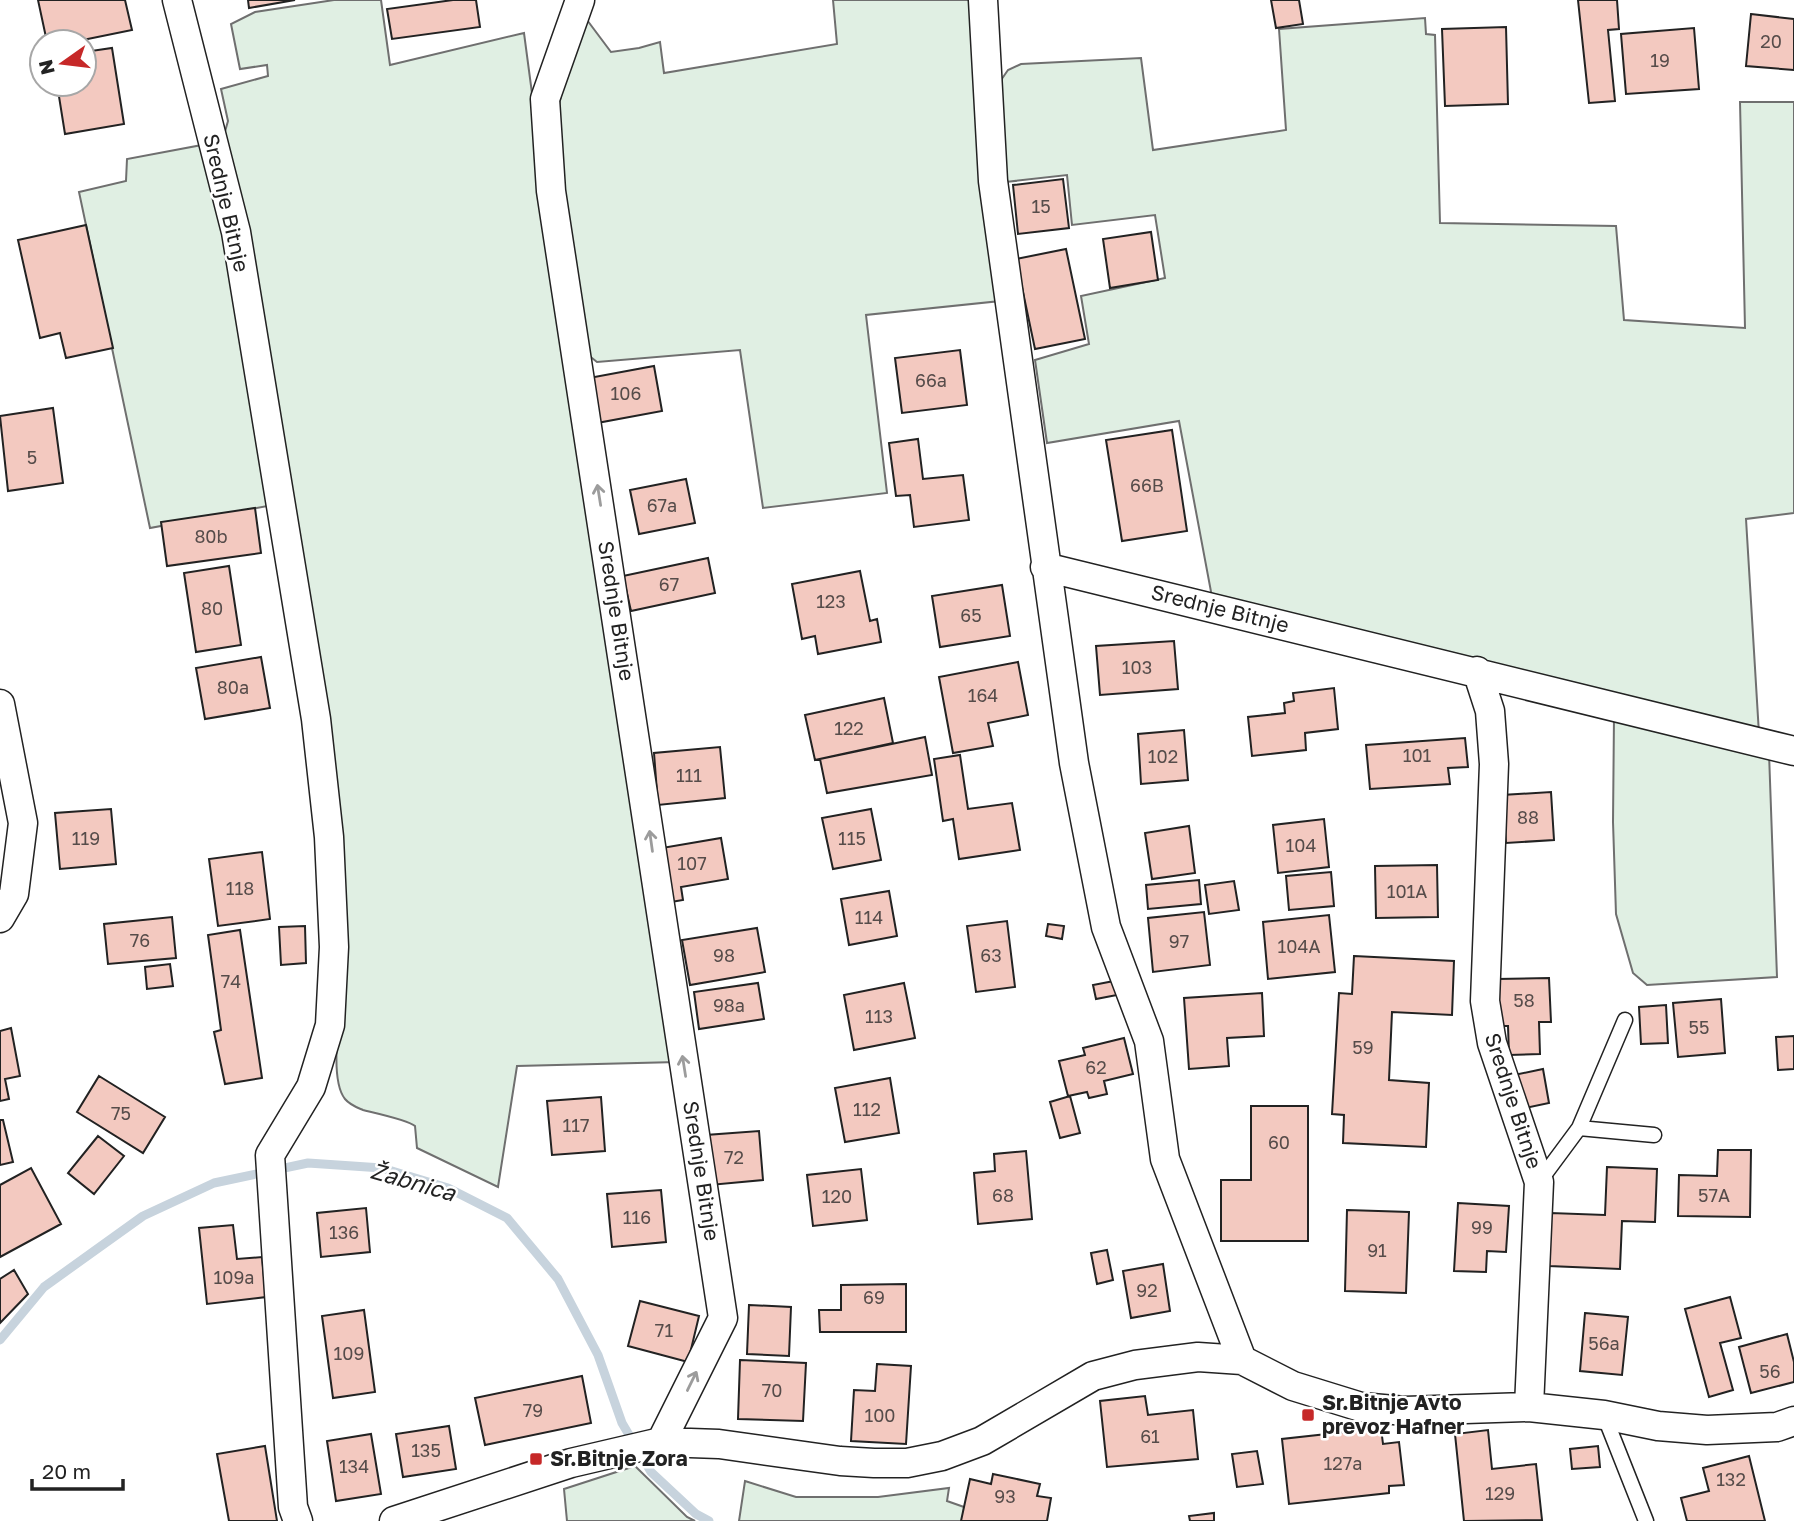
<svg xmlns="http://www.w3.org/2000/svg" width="1794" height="1521" viewBox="0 0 1794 1521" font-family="'Golos Text',sans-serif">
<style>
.green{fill:#e0efe3;stroke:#6f6f6f;stroke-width:2}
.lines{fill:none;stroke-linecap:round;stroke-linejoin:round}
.stream{stroke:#c7d3dd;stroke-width:9}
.building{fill:#f3c9c0;stroke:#222;stroke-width:2}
.lane-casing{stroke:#222;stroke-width:17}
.street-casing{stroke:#222;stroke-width:31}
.lane{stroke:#fff;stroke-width:14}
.street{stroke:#fff;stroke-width:28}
.oneway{stroke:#9c9c9c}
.poi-dot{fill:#c62828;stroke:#fff;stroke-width:2.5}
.labels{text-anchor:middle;stroke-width:5;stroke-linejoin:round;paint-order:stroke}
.number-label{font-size:18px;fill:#564c4a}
.street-label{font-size:21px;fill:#222;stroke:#fff}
.poi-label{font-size:21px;font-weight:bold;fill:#222;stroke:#fff;text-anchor:start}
.water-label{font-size:23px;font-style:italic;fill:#222;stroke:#fff}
</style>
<rect width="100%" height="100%" fill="#fff"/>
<!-- green -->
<path class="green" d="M334,0H381L390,65L524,33L541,161L677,1062L517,1066L498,1187L417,1148L415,1126C408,1120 375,1113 363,1110C356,1107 350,1105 345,1099C328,1078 341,1008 344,981L224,135L228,121L221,89L268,76L267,65L240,69L231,24L255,12Z
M833,0H969L971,3L1000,301L866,315L887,493L763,508L740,350L597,362L587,354L562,223L559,105L566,72L587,20L611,52L639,48L660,42L664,73L837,44Z
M1425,18L1426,34L1435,35L1440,223L1616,226L1624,320L1745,328L1740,102H1794V513L1746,519L1759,734L1212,597L1179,421L1047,443L1035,360L1089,344L1081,296L1165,278L1155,215L1072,225L1067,175L1006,182L999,83L1008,70L1021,64L1141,58L1153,150L1286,130L1279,29Z
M202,145L226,236L273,505L150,528L79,192L126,181L127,159Z
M1614,716L1769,753L1777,977L1647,985L1633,973L1616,914L1613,822Z
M635,1466L687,1517L695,1521H567L564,1489Z
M745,1481L796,1497H878L949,1488L947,1501L964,1507L963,1521H739Z"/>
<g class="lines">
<!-- stream -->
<path class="stream" d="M0,1340L44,1287L143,1216L214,1183L308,1163L382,1168L448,1188L507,1218L558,1279L598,1355L622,1423L651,1472L696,1514L709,1521"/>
</g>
<!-- building -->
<path class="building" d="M38,0H125L132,30L73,42H47Z
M248,0H295L249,8Z
M453,0H476L480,27L392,39L387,9Z
M1271,0H1299L1303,24L1276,28Z
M1578,0H1617L1619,29L1608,30L1615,101L1589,103Z
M1751,14L1794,19V70L1746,66Z
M1506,27L1508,104L1445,106L1442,29Z
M1694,28L1699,89L1626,94L1621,34Z
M112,48L124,124L65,134L57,84H84V52Z
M1063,179L1069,228L1018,234L1013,185Z
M86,225L113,348L66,358L60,333L40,338L18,240Z
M1151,232L1158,280L1110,288L1103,239Z
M1066,249L1085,339L1035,349L1016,259Z
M960,350L967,405L902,413L895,358Z
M654,366L662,411L597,423L589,378Z
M53,408L63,483L8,491L0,416Z
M1172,430L1187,531L1122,541L1106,440Z
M918,439L923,479L963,475L969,520L914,527L910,495L896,496L889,443Z
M686,479L695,523L639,534L630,490Z
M255,508L261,553L167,566L161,522Z
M708,558L715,593L631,611L623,576Z
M229,566L241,645L196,652L184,573Z
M860,571L870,621L877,619L881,642L818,654L815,636L802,639L792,584Z
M1002,585L1010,636L940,647L932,596Z
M1174,641L1178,689L1100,695L1096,646Z
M261,657L270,708L205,719L196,668Z
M1018,662L1028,715L988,723L993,746L953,753L939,677Z
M1334,688L1338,729L1305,733L1306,750L1252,756L1248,717L1285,713L1284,703L1294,701L1293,693Z
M884,698L893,743L815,760L805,715Z
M1184,730L1188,780L1141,784L1138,734Z
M925,737L932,775L827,793L820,759Z
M1465,738L1468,767L1448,768L1450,784L1370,789L1366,745Z
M720,747L725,798L658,805L654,753Z
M960,755L968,809L1012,803L1020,850L959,859L953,819L943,821L934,759Z
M1551,792L1554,840L1506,843L1502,795Z
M111,809L116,864L60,869L55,813Z
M871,809L881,860L833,869L822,818Z
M1324,819L1329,867L1278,873L1273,825Z
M1189,826L1195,873L1152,879L1145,833Z
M721,838L728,879L681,887L683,900L665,903L656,849Z
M262,852L270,919L218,926L209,859Z
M1437,865L1438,917L1376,918L1375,866Z
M1331,872L1334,906L1289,910L1286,876Z
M1199,880L1201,904L1148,909L1146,885Z
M1234,881L1239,910L1209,914L1205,885Z
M889,891L897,936L849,945L841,899Z
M1204,912L1210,965L1153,972L1148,918Z
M1329,915L1335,972L1268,979L1263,922Z
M172,917L176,958L108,964L104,924Z
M1007,921L1015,987L976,992L967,926Z
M1048,924L1064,926L1062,939L1046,936Z
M305,926L306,963L281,965L279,927Z
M757,928L765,972L690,985L682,940Z
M240,930L262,1078L225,1084L214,1032L221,1030L208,935Z
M1354,956L1454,961L1452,1015L1392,1012L1389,1080L1429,1083L1426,1147L1343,1143L1344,1115L1332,1114L1339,993L1352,994Z
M170,964L173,986L147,989L145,967Z
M1549,978L1551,1022H1539L1540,1054L1509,1055L1508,1026H1499L1497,979Z
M1114,981L1117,995L1096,999L1093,985Z
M758,983L764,1019L699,1029L694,992Z
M904,983L915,1038L854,1050L844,995Z
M1262,993L1264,1036L1227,1038L1229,1066L1189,1069L1184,998Z
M1721,999L1725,1053L1678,1057L1673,1003Z
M1666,1005L1668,1043L1641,1044L1639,1007Z
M11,1028L20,1076L5,1079L9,1099L0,1101V1031Z
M1794,1036V1069L1778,1070L1776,1037Z
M1124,1038L1133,1074L1104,1081L1107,1094L1089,1098L1087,1092L1068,1096L1059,1061L1085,1055L1083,1048Z
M1543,1069L1549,1103L1520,1109L1514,1075Z
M99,1076L165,1117L143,1153L77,1112Z
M890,1078L899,1133L845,1142L835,1088Z
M1070,1096L1080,1133L1060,1138L1050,1102Z
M601,1097L605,1151L552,1155L547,1101Z
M1251,1106H1308V1241H1221V1180H1251Z
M0,1120H3L13,1162L0,1165Z
M759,1131L763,1180L710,1185L706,1135Z
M98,1136L124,1156L94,1194L68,1173Z
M1718,1150H1751L1750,1217L1678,1216L1679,1175L1717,1176Z
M1026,1151L1032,1219L978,1224L974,1173L995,1171L994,1154Z
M1607,1167L1657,1169L1655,1222L1622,1221L1620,1269L1549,1266L1551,1213L1605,1215Z
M31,1168L61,1224L0,1257V1185Z
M861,1169L867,1220L813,1226L807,1175Z
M661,1190L666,1242L612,1247L607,1194Z
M1458,1203L1509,1206L1506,1252L1487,1251L1486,1272L1454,1271Z
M366,1208L370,1252L321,1257L317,1213Z
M1347,1210L1409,1212L1406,1293L1345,1291Z
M233,1225L237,1259L262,1257L266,1297L207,1304L199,1228Z
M1107,1250L1113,1280L1097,1284L1091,1253Z
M1163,1264L1170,1311L1131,1318L1123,1271Z
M14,1270L28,1294L0,1323V1279Z
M906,1284V1332H820L819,1310H841V1285Z
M1730,1297L1741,1338L1720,1343L1733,1390L1709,1397L1685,1309Z
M640,1301L699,1316L688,1362L628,1346Z
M749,1305L791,1307L789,1356L747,1354Z
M364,1310L375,1392L333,1398L322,1316Z
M1585,1313L1628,1317L1622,1375L1580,1371Z
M1787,1334L1794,1362V1382L1751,1393L1739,1347Z
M740,1360L806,1363L803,1421L738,1419Z
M877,1364L911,1366L906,1444L851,1441L854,1390L875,1391Z
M582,1376L591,1423L485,1445L475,1398Z
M1145,1396L1148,1415L1193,1410L1198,1459L1107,1467L1100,1401Z
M449,1426L456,1469L403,1477L396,1434Z
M1381,1428L1383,1444L1399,1442L1404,1485L1389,1486V1493L1289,1504L1282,1439Z
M1488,1430L1492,1469L1536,1464L1542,1520L1464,1521L1455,1434Z
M371,1434L381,1494L336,1501L327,1441Z
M265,1446L277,1521H229L217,1454Z
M1598,1446L1600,1467L1572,1469L1570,1449Z
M1257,1451L1263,1484L1237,1487L1232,1454Z
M1749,1456L1765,1521H1687L1681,1498L1709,1491L1703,1468Z
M993,1474L1040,1484L1037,1496L1051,1498L1047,1521H961L970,1479L991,1484Z
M1214,1513V1521H1190L1189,1516Z"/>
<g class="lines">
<!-- lane casing -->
<g class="lane-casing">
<path id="lane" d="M1579,1128L1654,1135
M1539,1182L1579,1128L1625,1020
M1604,1415L1646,1521"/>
</g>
<!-- street casing -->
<g class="street-casing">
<path id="street" d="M177,0L236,232L316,719L329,837L334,947L330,1025L311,1087L270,1155L293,1507L298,1521
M580,0L545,99L551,191L723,1318L661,1442
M983,0L993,181L1074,763L1106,927L1149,1041L1165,1159L1242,1360
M1045,567L1794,751
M1477,671L1490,711L1494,764L1485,1001L1492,1043L1539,1182L1529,1407
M0,704L23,823L14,894L0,918
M394,1521L571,1463L661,1442L719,1444L840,1461L874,1463H907L942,1456L982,1441L1093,1376L1135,1365L1198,1357L1242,1360L1293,1386L1361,1407L1405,1411L1529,1407L1604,1415L1658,1426L1707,1430L1777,1427L1794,1421"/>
</g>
<!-- lane -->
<use href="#lane" class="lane"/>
<!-- street -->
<use href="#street" class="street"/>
</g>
<!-- one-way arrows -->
<defs><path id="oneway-shaft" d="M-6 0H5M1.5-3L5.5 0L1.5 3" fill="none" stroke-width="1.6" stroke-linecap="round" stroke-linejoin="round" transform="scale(1.75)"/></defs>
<g class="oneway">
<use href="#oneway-shaft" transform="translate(599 495) rotate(-99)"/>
<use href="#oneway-shaft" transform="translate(651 841) rotate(-98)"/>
<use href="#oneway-shaft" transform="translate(684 1066) rotate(-99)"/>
<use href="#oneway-shaft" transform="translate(692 1381) rotate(-64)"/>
</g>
<!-- markers -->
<g class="poi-dot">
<rect x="1301" y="1408" width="14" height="14" rx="3.5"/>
<rect x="529" y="1452" width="14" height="14" rx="3.5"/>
</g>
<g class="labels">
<!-- number labels -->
<g class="number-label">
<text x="1771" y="48">20</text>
<text x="1660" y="67">19</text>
<text x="1041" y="213">15</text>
<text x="931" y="387">66a</text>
<text x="626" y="400">106</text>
<text x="32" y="464">5</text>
<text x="1147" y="492">66B</text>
<text x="662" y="512">67a</text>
<text x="211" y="543">80b</text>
<text x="669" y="591">67</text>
<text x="831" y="608">123</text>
<text x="212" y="615">80</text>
<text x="971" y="622">65</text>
<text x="1137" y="674">103</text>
<text x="233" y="694">80a</text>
<text x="983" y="702">164</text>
<text x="849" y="735">122</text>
<text x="1417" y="762">101</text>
<text x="1163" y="763">102</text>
<text x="689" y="782">111</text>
<text x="1528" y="824">88</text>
<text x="86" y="845">119</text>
<text x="852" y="845">115</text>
<text x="1301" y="852">104</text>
<text x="692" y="870">107</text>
<text x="240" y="895">118</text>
<text x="1407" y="898">101A</text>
<text x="869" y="924">114</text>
<text x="140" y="947">76</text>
<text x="1179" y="948">97</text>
<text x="1299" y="953">104A</text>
<text x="724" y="962">98</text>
<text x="991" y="962">63</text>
<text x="231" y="988">74</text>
<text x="1524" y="1007">58</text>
<text x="729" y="1012">98a</text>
<text x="879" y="1023">113</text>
<text x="1699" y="1034">55</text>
<text x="1363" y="1054">59</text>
<text x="1096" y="1074">62</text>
<text x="867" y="1116">112</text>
<text x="121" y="1120">75</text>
<text x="576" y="1132">117</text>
<text x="1279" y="1149">60</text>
<text x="734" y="1164">72</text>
<text x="1003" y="1202">68</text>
<text x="1714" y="1202">57A</text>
<text x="837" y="1203">120</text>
<text x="637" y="1224">116</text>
<text x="1482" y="1234">99</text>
<text x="344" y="1239">136</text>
<text x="1377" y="1257">91</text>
<text x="234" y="1284">109a</text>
<text x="1147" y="1297">92</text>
<text x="874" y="1304">69</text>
<text x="664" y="1337">71</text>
<text x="1604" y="1350">56a</text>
<text x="349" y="1360">109</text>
<text x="1770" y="1378">56</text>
<text x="772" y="1397">70</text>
<text x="533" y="1417">79</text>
<text x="880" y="1422">100</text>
<text x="1150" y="1443">61</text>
<text x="426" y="1457">135</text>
<text x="1343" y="1470">127a</text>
<text x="354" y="1473">134</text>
<text x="1731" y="1486">132</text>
<text x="1500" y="1500">129</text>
<text x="1005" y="1503">93</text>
</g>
<!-- street labels -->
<g class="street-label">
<text transform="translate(226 203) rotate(77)" y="7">Srednje Bitnje</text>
<text transform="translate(1220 609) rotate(14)" y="7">Srednje Bitnje</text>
<text transform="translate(616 611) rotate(81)" y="7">Srednje Bitnje</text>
<text transform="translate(1513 1101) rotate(72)" y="7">Srednje Bitnje</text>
<text transform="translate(701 1171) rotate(81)" y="7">Srednje Bitnje</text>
</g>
<!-- poi labels -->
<g class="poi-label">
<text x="1322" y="1410">Sr.Bitnje Avto<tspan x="1322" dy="24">prevoz Hafner</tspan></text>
<text x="550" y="1466">Sr.Bitnje Zora</text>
</g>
<!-- water labels -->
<g class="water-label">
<text transform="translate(413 1182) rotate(16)" y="8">Žabnica</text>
</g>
</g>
<!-- north arrow -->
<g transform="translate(63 63) rotate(256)"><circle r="33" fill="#ffffff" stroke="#a7a7a7" stroke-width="2"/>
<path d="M0-5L12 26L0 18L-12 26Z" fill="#c62828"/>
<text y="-10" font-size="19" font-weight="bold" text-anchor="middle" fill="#222222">N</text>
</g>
<!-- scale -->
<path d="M32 1479v10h91v-10" fill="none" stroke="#222222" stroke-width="3.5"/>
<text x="42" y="1479" font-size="21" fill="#222222" stroke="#ffffff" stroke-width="5" paint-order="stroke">20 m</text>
</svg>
